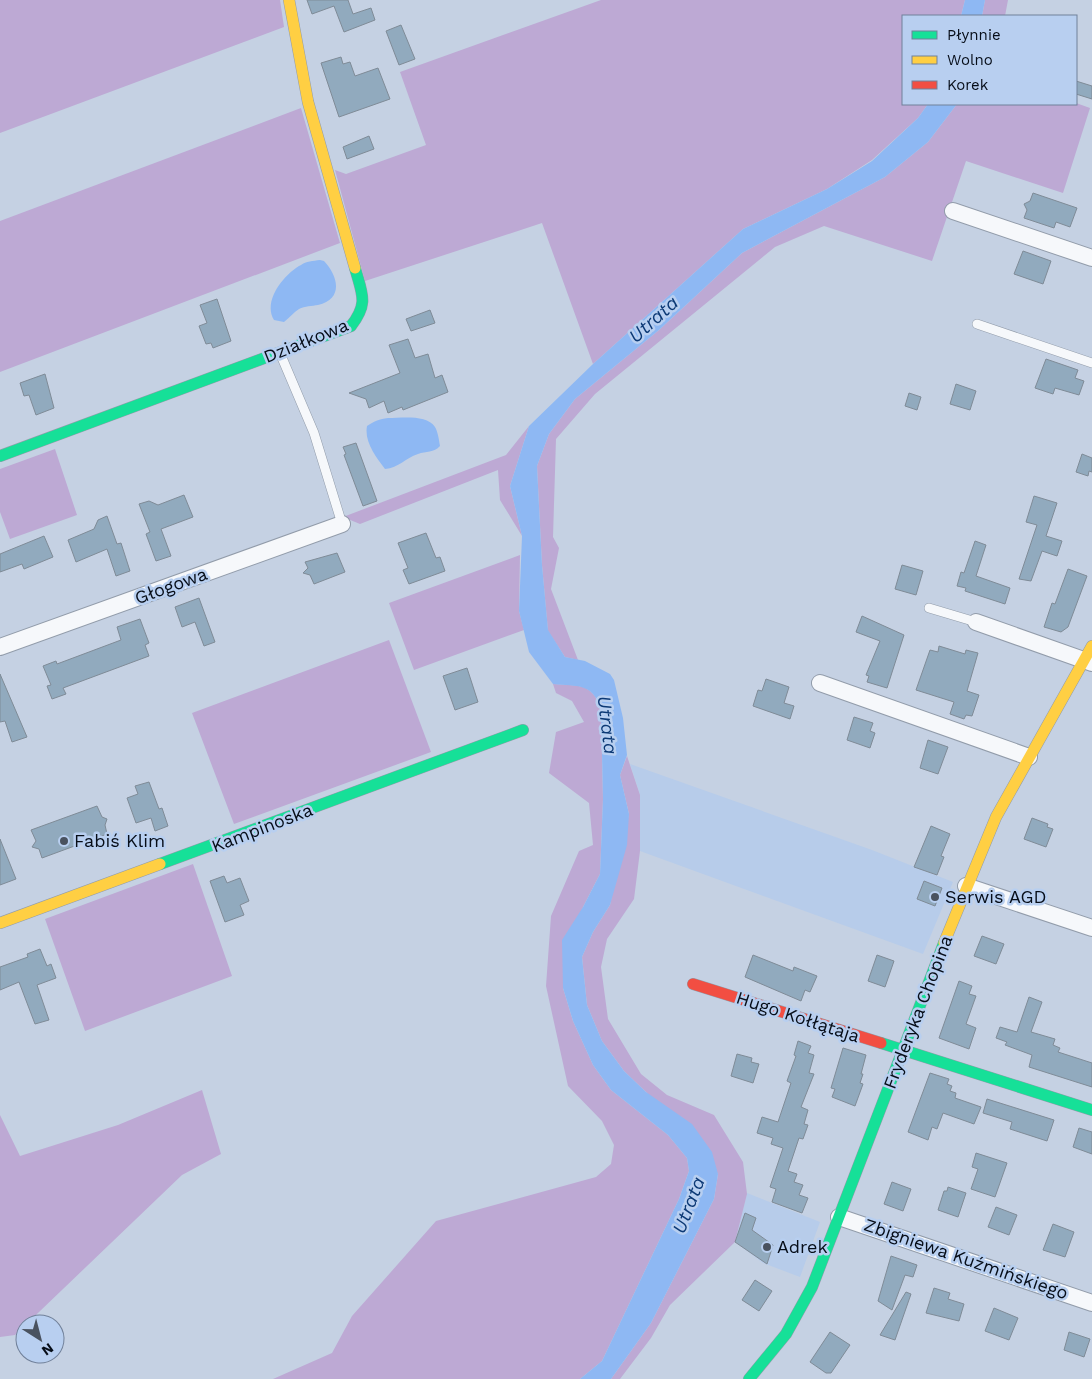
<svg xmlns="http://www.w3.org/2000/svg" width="1092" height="1379" viewBox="0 0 1092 1379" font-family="'Work Sans',sans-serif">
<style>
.built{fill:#b7ccea}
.green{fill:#bda9d4}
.water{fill:#8eb8f3}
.building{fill:#91aabe;stroke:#7f8b97}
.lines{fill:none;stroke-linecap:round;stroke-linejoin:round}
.lane-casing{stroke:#929caa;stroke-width:10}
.street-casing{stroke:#929caa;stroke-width:18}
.fast-casing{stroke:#929caa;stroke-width:12}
.slow-casing{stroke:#929caa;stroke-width:12}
.jam-casing{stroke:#929caa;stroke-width:12}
.lane{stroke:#f6f8fb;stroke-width:9}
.street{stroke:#f6f8fb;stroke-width:16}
.fast{stroke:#16e098;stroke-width:11}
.slow{stroke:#ffcf43;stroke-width:11}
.jam{stroke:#f24e42;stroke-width:11}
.poi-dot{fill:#49525f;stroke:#b8cff0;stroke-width:2}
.labels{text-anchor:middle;stroke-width:5;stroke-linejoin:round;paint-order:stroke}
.street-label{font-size:18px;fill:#060d18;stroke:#b8cff0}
.poi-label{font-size:18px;fill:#060d18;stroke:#b8cff0;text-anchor:start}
.water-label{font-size:19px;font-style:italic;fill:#0c3975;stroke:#b8cff0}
</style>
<rect width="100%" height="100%" fill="#c5d1e3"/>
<!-- built -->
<path class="built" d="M630,764L872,850L953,882L923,954L640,851V795Z
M747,1193L820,1222L800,1277L763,1263L735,1242Z"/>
<!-- green -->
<path class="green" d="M0,0H280L284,27L0,133Z
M601,0H965L961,16H903V104H928L918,118L872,160L827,189L743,229L593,364L542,223L365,281L335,170L346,174L426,145L400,72Z
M985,0H1008L1005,16H982Z
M1076,103L1090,108L1063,193L966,161L932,261L824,226L775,247L595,394L556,439L553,537L559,548L551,589L578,660L565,657L548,631L542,565L537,466L549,434L575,399L659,330L742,253L885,177L928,142L957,104Z
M301,108L340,243L0,372V221Z
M529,426L510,486L522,536L500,500L498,470L360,524L343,517L506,455Z
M55,449L77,515L10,539L0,512V469Z
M520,555L519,611L524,630L414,670L389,603Z
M389,640L431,752L234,824L192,713Z
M553,684C578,686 591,682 601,708L603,799L600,874L583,907L563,988L573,1021L593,1065L611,1090L668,1135L687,1158L689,1171L679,1199L602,1361L580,1379H273L332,1353L352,1316L436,1221L596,1177L611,1164L614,1145L602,1121L568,1086L546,986L551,916L579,851L593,845L589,803L549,773L556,732L584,722L572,701L556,693Z
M627,756L640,795V851L634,899L607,939L601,967L608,1019L641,1074L667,1095L714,1115L743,1162L747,1194L735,1242L670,1305L651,1338L620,1379H611L651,1323L714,1199L718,1174L646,1092L624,1071L602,1041L587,1005L582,957L593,932L610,905L629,814L620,775Z
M193,864L232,976L85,1031L45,919Z
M202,1090L221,1154L182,1175L15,1335L0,1337V1115L20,1156L118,1125Z"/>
<!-- water -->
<path class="water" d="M965,0H985L982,16H961Z
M928,104H957L928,142L885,177L742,253L659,330L575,399L549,434L537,466L542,565L548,630L565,657L585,661L610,674L614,680L623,718L627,755L620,775L629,814L627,845L610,905L593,932L582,957L587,1005L602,1041L624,1071L646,1092L692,1124L712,1152L718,1174L714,1199L651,1323L611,1379H580L602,1361L679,1199L689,1171L687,1158L668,1135L611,1090L593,1065L573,1021L563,988L562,940L583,907L600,874L603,799L601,708C591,682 578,687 553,684L529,652L519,611L522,536L510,486L529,426L593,364L743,229L827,189L872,161L918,118Z
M320,260L324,261C339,277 343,299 318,305C312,306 305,306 299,309C294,312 289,318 284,322L274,320C262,301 285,273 301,265C306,261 313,261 320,260Z
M388,418C401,418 427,414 435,427C438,432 439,440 440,446C434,453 426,451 418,454C405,458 399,468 385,469C376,457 364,442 367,426C375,421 379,419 388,418Z"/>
<!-- building -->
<path class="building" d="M307,0H348L353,14L371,8L375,20L344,32L334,6L312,14Z
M401,25L415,59L399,65L386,31Z
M341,57L343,64L350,62L355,76L378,68L390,99L339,117L321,63Z
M1076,81L1092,86V99L1076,94Z
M369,136L374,149L347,159L343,147Z
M1033,193L1077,208L1070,227L1056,222L1054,228L1024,218L1027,210L1024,204L1030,201Z
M1023,251L1051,261L1043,284L1014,274Z
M217,299L231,341L213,348L211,343L206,344L199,326L207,323L200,305Z
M430,310L435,323L411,331L406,319Z
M408,339L415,358L428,354L435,378L442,375L448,392L403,410L402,407L388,413L384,401L369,408L366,399L349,393L400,373L389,345Z
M1046,359L1078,370L1075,378L1084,381L1079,395L1055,388L1053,394L1035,388Z
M45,374L54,408L36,415L29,395L24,396L20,383Z
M956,384L976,391L970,410L950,404Z
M909,393L921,397L917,410L905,406Z
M356,443L377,501L363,506L344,455L346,454L343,447Z
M1082,454L1092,458V472L1089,471L1088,476L1076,472Z
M184,495L193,517L161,529L171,556L156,561L146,534L150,532L139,504L149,501L158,505Z
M1034,496L1057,503L1046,536L1062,541L1057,556L1042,551L1031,581L1019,579L1037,525L1026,522Z
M107,516L117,544L121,543L130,571L116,576L107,549L76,562L68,540L94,529L98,520Z
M426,533L436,558L440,557L445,571L409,584L403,570L408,568L398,543Z
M44,536L53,557L24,569L22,564L0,572V554Z
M975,541L986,545L976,576L1010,588L1005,604L965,591L966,588L957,586L961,572L964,573Z
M337,553L345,572L314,584L310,575L303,573L308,568L305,562Z
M902,565L923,571L916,595L895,589Z
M1068,569L1087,576L1068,627L1061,632L1044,627L1052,603L1055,604Z
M199,598L215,642L204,646L195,622L182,627L175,607Z
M862,616L904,635L887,688L867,682L869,676L866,675L880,641L856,632Z
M140,619L149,643L145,645L149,656L63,688L66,694L52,699L47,686L51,685L43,666L56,661L57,664L121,640L117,627Z
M939,646L965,654L966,650L978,653L967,691L979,695L972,716L966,715L964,719L950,714L954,702L916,690L930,650L938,652Z
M467,668L478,702L455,710L443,676Z
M0,674L27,737L12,742L5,721L0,722Z
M766,679L789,687L784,703L794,706L790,719L753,706L758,690L762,691Z
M854,717L873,723L870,731L875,733L870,748L847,740Z
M928,740L948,747L938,774L920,768Z
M149,782L159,809L162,808L168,826L155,831L151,818L136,823L127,798L138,794L135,786Z
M97,806L102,817L107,819L105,825L107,834L42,858L39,849L32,847L36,841L31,830Z
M1032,818L1048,824L1047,827L1053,829L1046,847L1024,839Z
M931,826L950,834L941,856L944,857L937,875L914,867Z
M0,839L16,879L0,885Z
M224,876L227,883L240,878L249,901L240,905L244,915L225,922L210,881Z
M924,881L942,888L935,906L917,899Z
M982,936L1004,944L996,964L974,956Z
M40,949L47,966L51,964L56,978L37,985L49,1020L35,1024L19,982L0,990V967L28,957L27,954Z
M753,955L793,971L794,967L817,976L810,992L805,990L801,1001L745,977Z
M877,955L894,961L885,987L868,981Z
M959,981L972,986L969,994L976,996L966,1024L976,1028L969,1049L939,1038Z
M1029,997L1042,1002L1031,1032L1055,1039L1053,1045L1060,1048L1058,1052L1092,1063V1087L1029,1067L1032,1055L1005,1045L1007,1042L996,1038L1000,1027L1017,1032Z
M798,1041L811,1046L808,1053L814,1055L809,1073L814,1074L801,1107L808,1110L804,1124L808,1125L803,1139L799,1138L788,1171L797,1174L794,1182L803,1185L799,1195L808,1198L802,1213L772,1202L776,1189L770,1187L783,1148L771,1144L773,1138L757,1133L762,1117L778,1122L791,1083L787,1081L796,1056L794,1055Z
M843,1048L866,1055L861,1074H863L860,1083L863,1084L855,1106L832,1097L835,1089L831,1088Z
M737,1054L752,1058L751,1062L759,1064L753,1083L731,1076Z
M930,1073L949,1079L947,1084L952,1086L950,1091L956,1093L955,1098L981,1107L974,1124L943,1113L937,1129L932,1127L928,1140L908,1132Z
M987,1099L1054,1120L1047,1141L1010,1129L1012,1122L983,1113Z
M1079,1128L1092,1132V1154L1073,1147Z
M976,1153L1007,1163L995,1197L971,1189L978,1169L972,1167Z
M892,1182L911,1189L903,1211L884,1204Z
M948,1187L966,1193L958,1217L938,1210L944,1191H947Z
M996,1207L1017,1215L1009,1235L988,1227Z
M745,1213L756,1218L752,1230L773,1245L767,1264L735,1242Z
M1053,1224L1074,1232L1065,1257L1043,1250Z
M891,1256L917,1265L913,1277L905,1275L892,1310L878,1301Z
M755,1280L772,1291L759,1311L742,1300Z
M934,1288L950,1293L948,1299L964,1304L959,1321L926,1313Z
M906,1292L911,1294L895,1340L880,1335Z
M994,1308L1018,1318L1009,1340L985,1331Z
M830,1332L850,1345L831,1373H826L810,1362Z
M1069,1332L1090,1339L1084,1357L1064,1350Z"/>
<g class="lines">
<!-- lane casing -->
<g class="lane-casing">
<path id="lane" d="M977,324L1092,363
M280,353L314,433L342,524
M929,608L976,622"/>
</g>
<!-- street casing -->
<g class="street-casing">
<path id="street" d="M953,211L1092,258
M976,622L1092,663
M0,647L342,524
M820,683L1029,757
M966,886L1092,928
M839,1217L1092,1303"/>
</g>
<!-- fast casing -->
<g class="fast-casing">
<path id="fast" d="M0,456L351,326C369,303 362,294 355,268
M160,864L523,730
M881,1043L1092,1110
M749,1379L786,1334L812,1287L944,943"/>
</g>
<!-- slow casing -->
<g class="slow-casing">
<path id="slow" d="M289,0L308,102L355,268
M0,923L160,864
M944,943L996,817L1092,646"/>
</g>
<!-- jam casing -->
<g class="jam-casing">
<path id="jam" d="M693,984L881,1043"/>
</g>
<!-- lane -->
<use href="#lane" class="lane"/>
<!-- street -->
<use href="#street" class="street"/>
<!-- fast -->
<use href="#fast" class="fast"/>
<!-- slow -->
<use href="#slow" class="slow"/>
<!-- jam -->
<use href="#jam" class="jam"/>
</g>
<!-- markers -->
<g class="poi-dot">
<circle cx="64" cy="841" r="5"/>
<circle cx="935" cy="897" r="5"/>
<circle cx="767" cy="1247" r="5"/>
</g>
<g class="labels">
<!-- street labels -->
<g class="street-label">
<text transform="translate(306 341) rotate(-22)" y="6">Działkowa</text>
<text transform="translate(171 586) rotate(-20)" y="6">Głogowa</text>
<text transform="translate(262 828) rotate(-21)" y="6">Kampinoska</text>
<text transform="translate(918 1012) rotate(-69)" y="6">Fryderyka Chopina</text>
<text transform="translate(798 1017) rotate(18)" y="6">Hugo Kołłątaja</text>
<text transform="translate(966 1259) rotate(19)" y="6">Zbigniewa Kuźmińskiego</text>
</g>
<!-- poi labels -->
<g class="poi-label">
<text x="74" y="847">Fabiś Klim</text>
<text x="945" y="903">Serwis AGD</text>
<text x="777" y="1253">Adrek</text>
</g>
<!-- water labels -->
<g class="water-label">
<text transform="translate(653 319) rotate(-42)" y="7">Utrata</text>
<text transform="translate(608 725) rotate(83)" y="7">Utrata</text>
<text transform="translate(688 1205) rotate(-69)" y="7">Utrata</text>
</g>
</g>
<!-- legend -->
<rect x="902" y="15" width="175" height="90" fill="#b8cff0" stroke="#71819a"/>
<rect x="912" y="31" width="25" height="8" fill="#16e098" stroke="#71819a"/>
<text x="947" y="40" font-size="15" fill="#060d18">Płynnie</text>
<rect x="912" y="56" width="25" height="8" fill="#ffcf43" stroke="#71819a"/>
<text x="947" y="65" font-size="15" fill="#060d18">Wolno</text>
<rect x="912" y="81" width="25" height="8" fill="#f24e42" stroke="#71819a"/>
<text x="947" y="90" font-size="15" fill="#060d18">Korek</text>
<!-- north arrow -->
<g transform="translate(40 1339) rotate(144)"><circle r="24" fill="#b8cff0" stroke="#71819a"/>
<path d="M0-4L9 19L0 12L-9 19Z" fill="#49525f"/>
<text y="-8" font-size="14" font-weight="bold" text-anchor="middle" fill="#060d18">N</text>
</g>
</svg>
